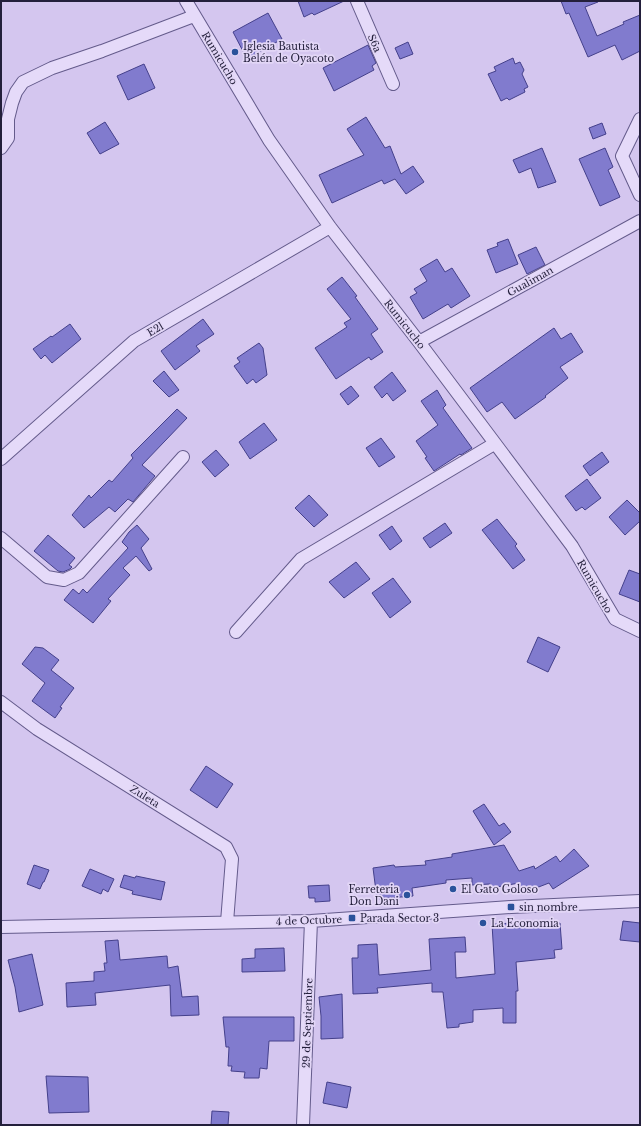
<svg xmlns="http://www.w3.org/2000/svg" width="641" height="1126" viewBox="0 0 641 1126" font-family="'Libre Baskerville',serif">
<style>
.building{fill:#817bce;stroke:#44408b}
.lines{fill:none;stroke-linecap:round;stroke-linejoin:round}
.minor-casing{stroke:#645b8b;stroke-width:14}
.minor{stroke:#e5daf9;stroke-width:12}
.poi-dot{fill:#2a529b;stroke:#e2d6f6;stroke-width:1.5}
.labels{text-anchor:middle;stroke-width:3.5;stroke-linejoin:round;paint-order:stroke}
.street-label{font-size:10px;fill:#231f3b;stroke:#e2d6f6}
.poi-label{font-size:10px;fill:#231f3b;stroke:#e2d6f6;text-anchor:start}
</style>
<rect width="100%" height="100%" fill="#d4c6ef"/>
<!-- building -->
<path class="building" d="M298,1H344L314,15L312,13L304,17Z
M561,1H598V2L585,7L597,36L624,24L623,22L640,15V51L622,60L615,45L588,57L569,13L566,14Z
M268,13L282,39L247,59L233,32Z
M408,42L413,54L400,59L395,48Z
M368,45L376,63L372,66L374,70L334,91L323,68Z
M513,58L515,64L520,62L524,70L522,74L528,87L524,89L525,92L509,100L507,98L501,101L488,74L496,71L494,67Z
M144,64L155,88L128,100L117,76Z
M366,117L385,148L390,146L401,174L413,166L424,182L406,194L395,179L384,184L382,180L332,203L319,175L364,155L347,129Z
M105,122L119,144L100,154L87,133Z
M602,123L606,134L593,139L589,128Z
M542,148L556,182L538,188L531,168L519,173L513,160Z
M605,148L613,167L608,170L620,197L600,206L579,159Z
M508,239L518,264L496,273L487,250L498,246L497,243Z
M536,247L545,265L527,274L518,255Z
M437,259L445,272L452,268L470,296L451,308L448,304L423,319L410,297L417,293L414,289L427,281L420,269Z
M342,277L357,296L355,297L378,329L371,334L383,352L371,360L369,357L336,379L315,348L347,327L344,323L351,319L327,289Z
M203,319L214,334L196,346L200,351L175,370L161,351Z
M70,324L81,339L52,363L45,355L41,359L33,349L51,336L52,337Z
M554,328L561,339L571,333L583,352L560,367L568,378L545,396L546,397L515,419L502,402L487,412L470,388Z
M259,343L263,348L267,375L256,383L253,379L247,384L234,366L240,362L237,358Z
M164,371L179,390L169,397L153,381Z
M392,372L406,391L393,401L387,393L382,398L374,387Z
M351,386L359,396L348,405L340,394Z
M437,390L446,405L443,408L472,448L461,455L460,454L434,471L425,458L427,457L416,441L438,425L421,401Z
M177,409L187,418L142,465L155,476L133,502L128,499L115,512L109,507L84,528L72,515L89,495L91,498L109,480L112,482L133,458L131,455Z
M264,423L277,440L250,459L239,442Z
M381,438L395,457L379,467L366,448Z
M216,450L229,465L215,477L202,462Z
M602,452L609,462L590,476L583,466Z
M587,479L601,498L585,510L582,507L576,511L565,496Z
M309,495L328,515L314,527L295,508Z
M627,500L640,513V521L625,535L609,517Z
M497,519L517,544L515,546L525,560L513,569L482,530Z
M445,523L452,533L430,548L423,538Z
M137,525L149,539L141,548L152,569L149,571L136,556L123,568L130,575L108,599L111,601L93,623L64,600L73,589L79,594L83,589L87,593L128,548L122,542L129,532Z
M392,526L402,541L390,550L379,535Z
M48,535L75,558L69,565L72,567L70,569L63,572L58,571L34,551Z
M356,562L370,579L344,598L329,582Z
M629,570L640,574V602L619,594Z
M393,578L411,602L390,618L372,593Z
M538,637L560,647L548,672L527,662Z
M35,647L43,648L59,660L51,670L74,688L60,707L62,708L55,718L32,701L45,683L22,664Z
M206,766L233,784L217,808L190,790Z
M484,804L499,826L504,823L511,832L494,845L473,811Z
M504,845L519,871L534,866L535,869L556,856L560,862L574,849L589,866L553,889L549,883L523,893L519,883L491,888L490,884L472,885V878L446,880V883L412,888L413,896L377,899L373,868L394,865L395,867L426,865L425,861L452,857V854Z
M34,865L49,870L44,882H43L40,889L27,884Z
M90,869L114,879L108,892L103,889L101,894L82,886Z
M124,875L135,878L136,876L165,882L161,900L132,894L133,891L120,887Z
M329,885L330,901L315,902V898H309L308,886Z
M623,921L640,923V942L620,940Z
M515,923L516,928L560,923L562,949L554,950L555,958L516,962L518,991H516V1023H503V1008L473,1010V1022L459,1024V1027L447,1028L443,992H432V983L377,988L378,993L353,994L352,958H358V945L377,944L379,975L431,970L429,939L465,937L466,952H455L456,978L495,974L492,924Z
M118,940L120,960L167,956L168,968L178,966L182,997L198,996L199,1015L171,1016L170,985L95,993L96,1005L67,1007L66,983L94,981V972L105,971L104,963H107L105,941Z
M284,948L285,971L242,972V959L255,958V949Z
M32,954L43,1005L19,1012L15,987L8,960Z
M342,994L343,1038L321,1039V1016L319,997Z
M223,1017H294V1041H269L267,1069L260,1068L259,1078H244L245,1072L231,1071L232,1066H228L229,1047H226Z
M46,1076L88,1077L89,1112L49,1113Z
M327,1082L351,1087L347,1108L323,1103Z
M212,1111L229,1112L228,1125H211Z"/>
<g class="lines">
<!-- minor casing -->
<g class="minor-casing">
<path id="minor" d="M186,1L269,140L330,227L419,342L572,546L615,619L640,631
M357,1L393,84
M640,119L622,156L640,195
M1,148L8,138V119L12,103L16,92L23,82L52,68L102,51L194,16
M419,342L640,221
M1,459L134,341L330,227
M1,538L47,577L64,580L79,573L183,457
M236,632L301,559L494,444
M1,702L37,729L226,847L232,859L227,922
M1,927L311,921L511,907L640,901
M303,1125L311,921"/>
</g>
<!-- minor -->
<use href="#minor" class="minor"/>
</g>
<!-- markers -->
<g class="poi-dot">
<circle cx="235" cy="52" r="4"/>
<circle cx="453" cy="889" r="4"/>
<circle cx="407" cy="895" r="4"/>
<rect x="507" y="903" width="8" height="8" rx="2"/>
<rect x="348" y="914" width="8" height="8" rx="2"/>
<circle cx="483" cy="923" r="4"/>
</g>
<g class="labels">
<!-- street labels -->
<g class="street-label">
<text transform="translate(375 43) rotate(66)" y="4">S6a</text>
<text transform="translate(220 58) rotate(59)" y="4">Rumicucho</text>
<text transform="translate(530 281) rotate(-29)" y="4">Gualiman</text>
<text transform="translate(405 324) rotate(52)" y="4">Rumicucho</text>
<text transform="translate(155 329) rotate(-30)" y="4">E2l</text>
<text transform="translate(595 586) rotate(60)" y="4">Rumicucho</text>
<text transform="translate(145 796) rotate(32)" y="4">Zuleta</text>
<text transform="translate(309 920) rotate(-2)" y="4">4 de Octubre</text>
<text transform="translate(307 1023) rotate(-88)" y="4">29 de Septiembre</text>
</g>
<!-- poi labels -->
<g class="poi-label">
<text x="243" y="50">Iglesia Bautista<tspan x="243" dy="12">Belén de Oyacoto</tspan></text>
<text x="399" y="893" text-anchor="end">Ferreteria<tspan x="399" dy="12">Don Dani</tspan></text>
<text x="461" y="893">El Gato Goloso</text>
<text x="519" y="911">sin nombre</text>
<text x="360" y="922">Parada Sector 3</text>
<text x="491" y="927">La Economia</text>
</g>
</g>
<!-- border -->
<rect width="641" height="1126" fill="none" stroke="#231f3b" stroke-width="4"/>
</svg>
